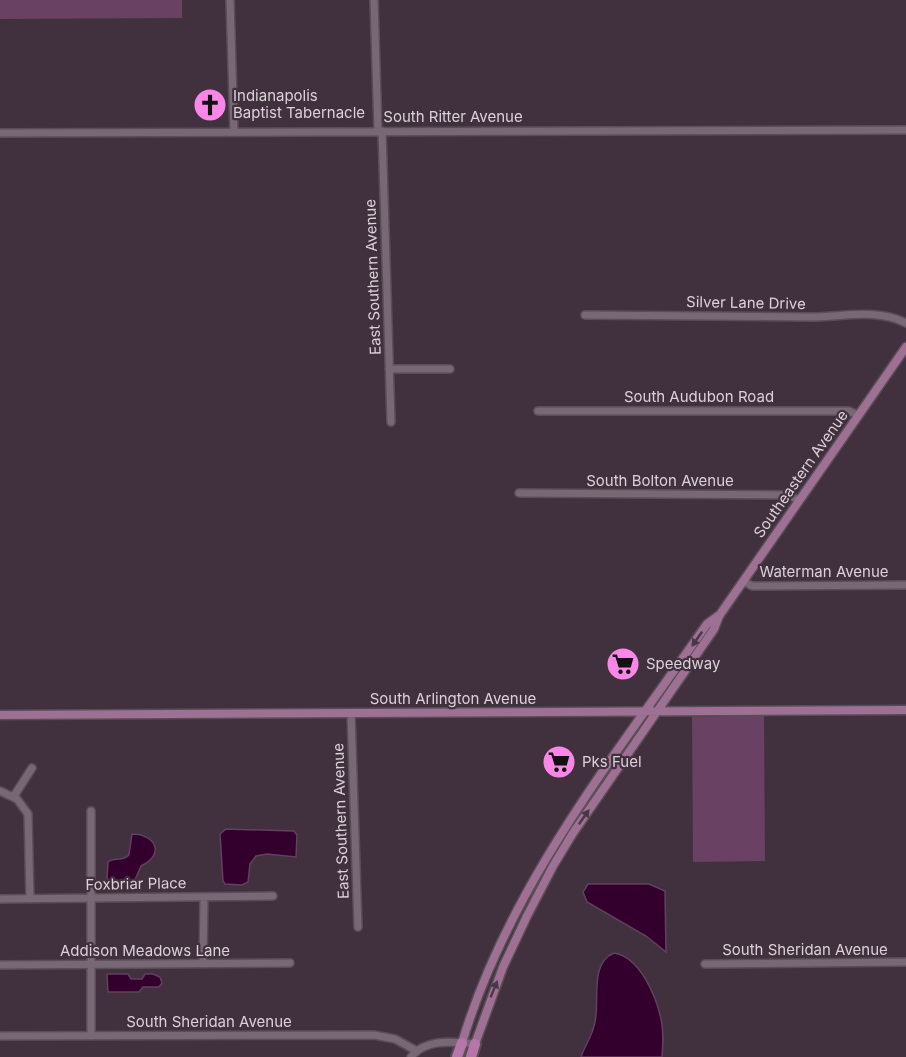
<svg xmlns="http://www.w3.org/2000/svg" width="906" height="1057" viewBox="0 0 906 1057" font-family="Inter,sans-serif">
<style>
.green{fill:#694162}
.water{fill:#33002d;stroke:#653f60;stroke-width:1.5}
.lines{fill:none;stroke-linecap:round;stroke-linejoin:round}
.minor-casing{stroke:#594d56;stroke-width:10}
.major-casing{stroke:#594d56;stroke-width:11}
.highway-casing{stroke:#594d56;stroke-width:14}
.minor{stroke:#786774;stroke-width:7}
.major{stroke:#9d7094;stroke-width:8}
.highway{stroke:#b676aa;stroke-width:10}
.oneway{fill:#4a3747}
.labels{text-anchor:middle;stroke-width:4.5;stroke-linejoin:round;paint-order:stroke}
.poi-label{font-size:15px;fill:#dbd1d8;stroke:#41313e;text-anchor:start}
.street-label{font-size:15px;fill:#dbd1d8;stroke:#41313e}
</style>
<rect width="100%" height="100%" fill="#41313e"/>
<!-- green -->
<path class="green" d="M0,0H182V18L0,19Z
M764,715L765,861L693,862L692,717Z"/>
<!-- water -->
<path class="water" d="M226,829L294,831L297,835L296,857L267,854L256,856L250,864L248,882L242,885L225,884L223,881L220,834Z
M132,834C155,834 166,854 141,866L134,882H110L107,878L108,862C114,857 122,862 129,855Z
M588,884H649L665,891L666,952L646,936L587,902L583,892Z
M614,953C640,957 656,996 661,1019C664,1032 663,1044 662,1057H581C585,1045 593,1035 595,1022C600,1002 589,963 614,953Z
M107,974H128L131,979H142L145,974H153L160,977L162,983L159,987H143L139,992H108Z"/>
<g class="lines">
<!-- minor casing -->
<g class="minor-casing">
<path id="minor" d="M230,0L234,132
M374,0L378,131
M382,131L391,422
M0,133L906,130
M585,315C660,315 735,316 811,317C842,317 876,308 906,323
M389,369H450
M538,411H849L858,415
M519,493L790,495L799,501
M743,581L752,586L906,585
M351,713L358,927
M0,791L17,799L28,814L30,899
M14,796L32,768
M0,899L273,896
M203,964L204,897
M705,964L906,962
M0,965L290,963
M0,1036L374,1035L395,1039L415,1050
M91,1036V811
M411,1057C426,1038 452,1042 475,1044"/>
</g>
<!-- major casing -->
<g class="major-casing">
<path id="major" d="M0,715L906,710
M462,1043C509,886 615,756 707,624L718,616
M475,1044L503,967L527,916L553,866L573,833L714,629L719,616L906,347"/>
</g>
<!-- highway casing -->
<g class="highway-casing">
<path id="highway" d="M457,1057L462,1043
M471,1057L475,1044"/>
</g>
<!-- minor -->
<use href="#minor" class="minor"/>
<!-- major -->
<use href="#major" class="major"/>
<!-- highway -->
<use href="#highway" class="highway"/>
</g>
<!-- one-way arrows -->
<defs><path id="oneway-solid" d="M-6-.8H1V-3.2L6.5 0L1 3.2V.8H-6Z" transform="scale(1.5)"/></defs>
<g class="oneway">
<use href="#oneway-solid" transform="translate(697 639) rotate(125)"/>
<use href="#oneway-solid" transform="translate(584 817) rotate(-55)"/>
<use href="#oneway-solid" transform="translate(494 989) rotate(-68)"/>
</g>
<!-- icons -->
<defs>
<g id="church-disc" transform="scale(1.725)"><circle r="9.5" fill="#fa87e7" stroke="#41313e"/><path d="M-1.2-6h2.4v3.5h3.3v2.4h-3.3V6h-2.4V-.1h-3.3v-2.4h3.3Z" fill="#111"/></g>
<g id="supermarket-disc" transform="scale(1.725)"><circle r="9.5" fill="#fa87e7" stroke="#41313e"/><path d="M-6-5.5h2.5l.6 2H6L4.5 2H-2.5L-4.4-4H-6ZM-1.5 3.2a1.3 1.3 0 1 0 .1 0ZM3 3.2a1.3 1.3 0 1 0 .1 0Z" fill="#111"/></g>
</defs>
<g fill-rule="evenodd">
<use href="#church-disc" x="210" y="105"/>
<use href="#supermarket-disc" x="623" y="664"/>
<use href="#supermarket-disc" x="559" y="762"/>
</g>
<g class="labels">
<!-- poi labels -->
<g class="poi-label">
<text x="233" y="101">Indianapolis<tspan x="233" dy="17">Baptist Tabernacle</tspan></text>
<text x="646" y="669">Speedway</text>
<text x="582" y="767">Pks Fuel</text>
</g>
<!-- street labels -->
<g class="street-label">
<text x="453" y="122">South Ritter Avenue</text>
<text transform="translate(373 277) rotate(-92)" y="5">East Southern Avenue</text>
<text transform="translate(746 303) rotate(1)" y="5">Silver Lane Drive</text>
<text x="699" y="402">South Audubon Road</text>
<text transform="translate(801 474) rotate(-55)" y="5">Southeastern Avenue</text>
<text x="660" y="486">South Bolton Avenue</text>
<text x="824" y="577">Waterman Avenue</text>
<text x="453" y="704">South Arlington Avenue</text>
<text transform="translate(341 821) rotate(-92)" y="5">East Southern Avenue</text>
<text transform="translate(136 884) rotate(-1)" y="5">Foxbriar Place</text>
<text x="805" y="955">South Sheridan Avenue</text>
<text x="145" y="956">Addison Meadows Lane</text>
<text x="209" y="1027">South Sheridan Avenue</text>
</g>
</g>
</svg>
